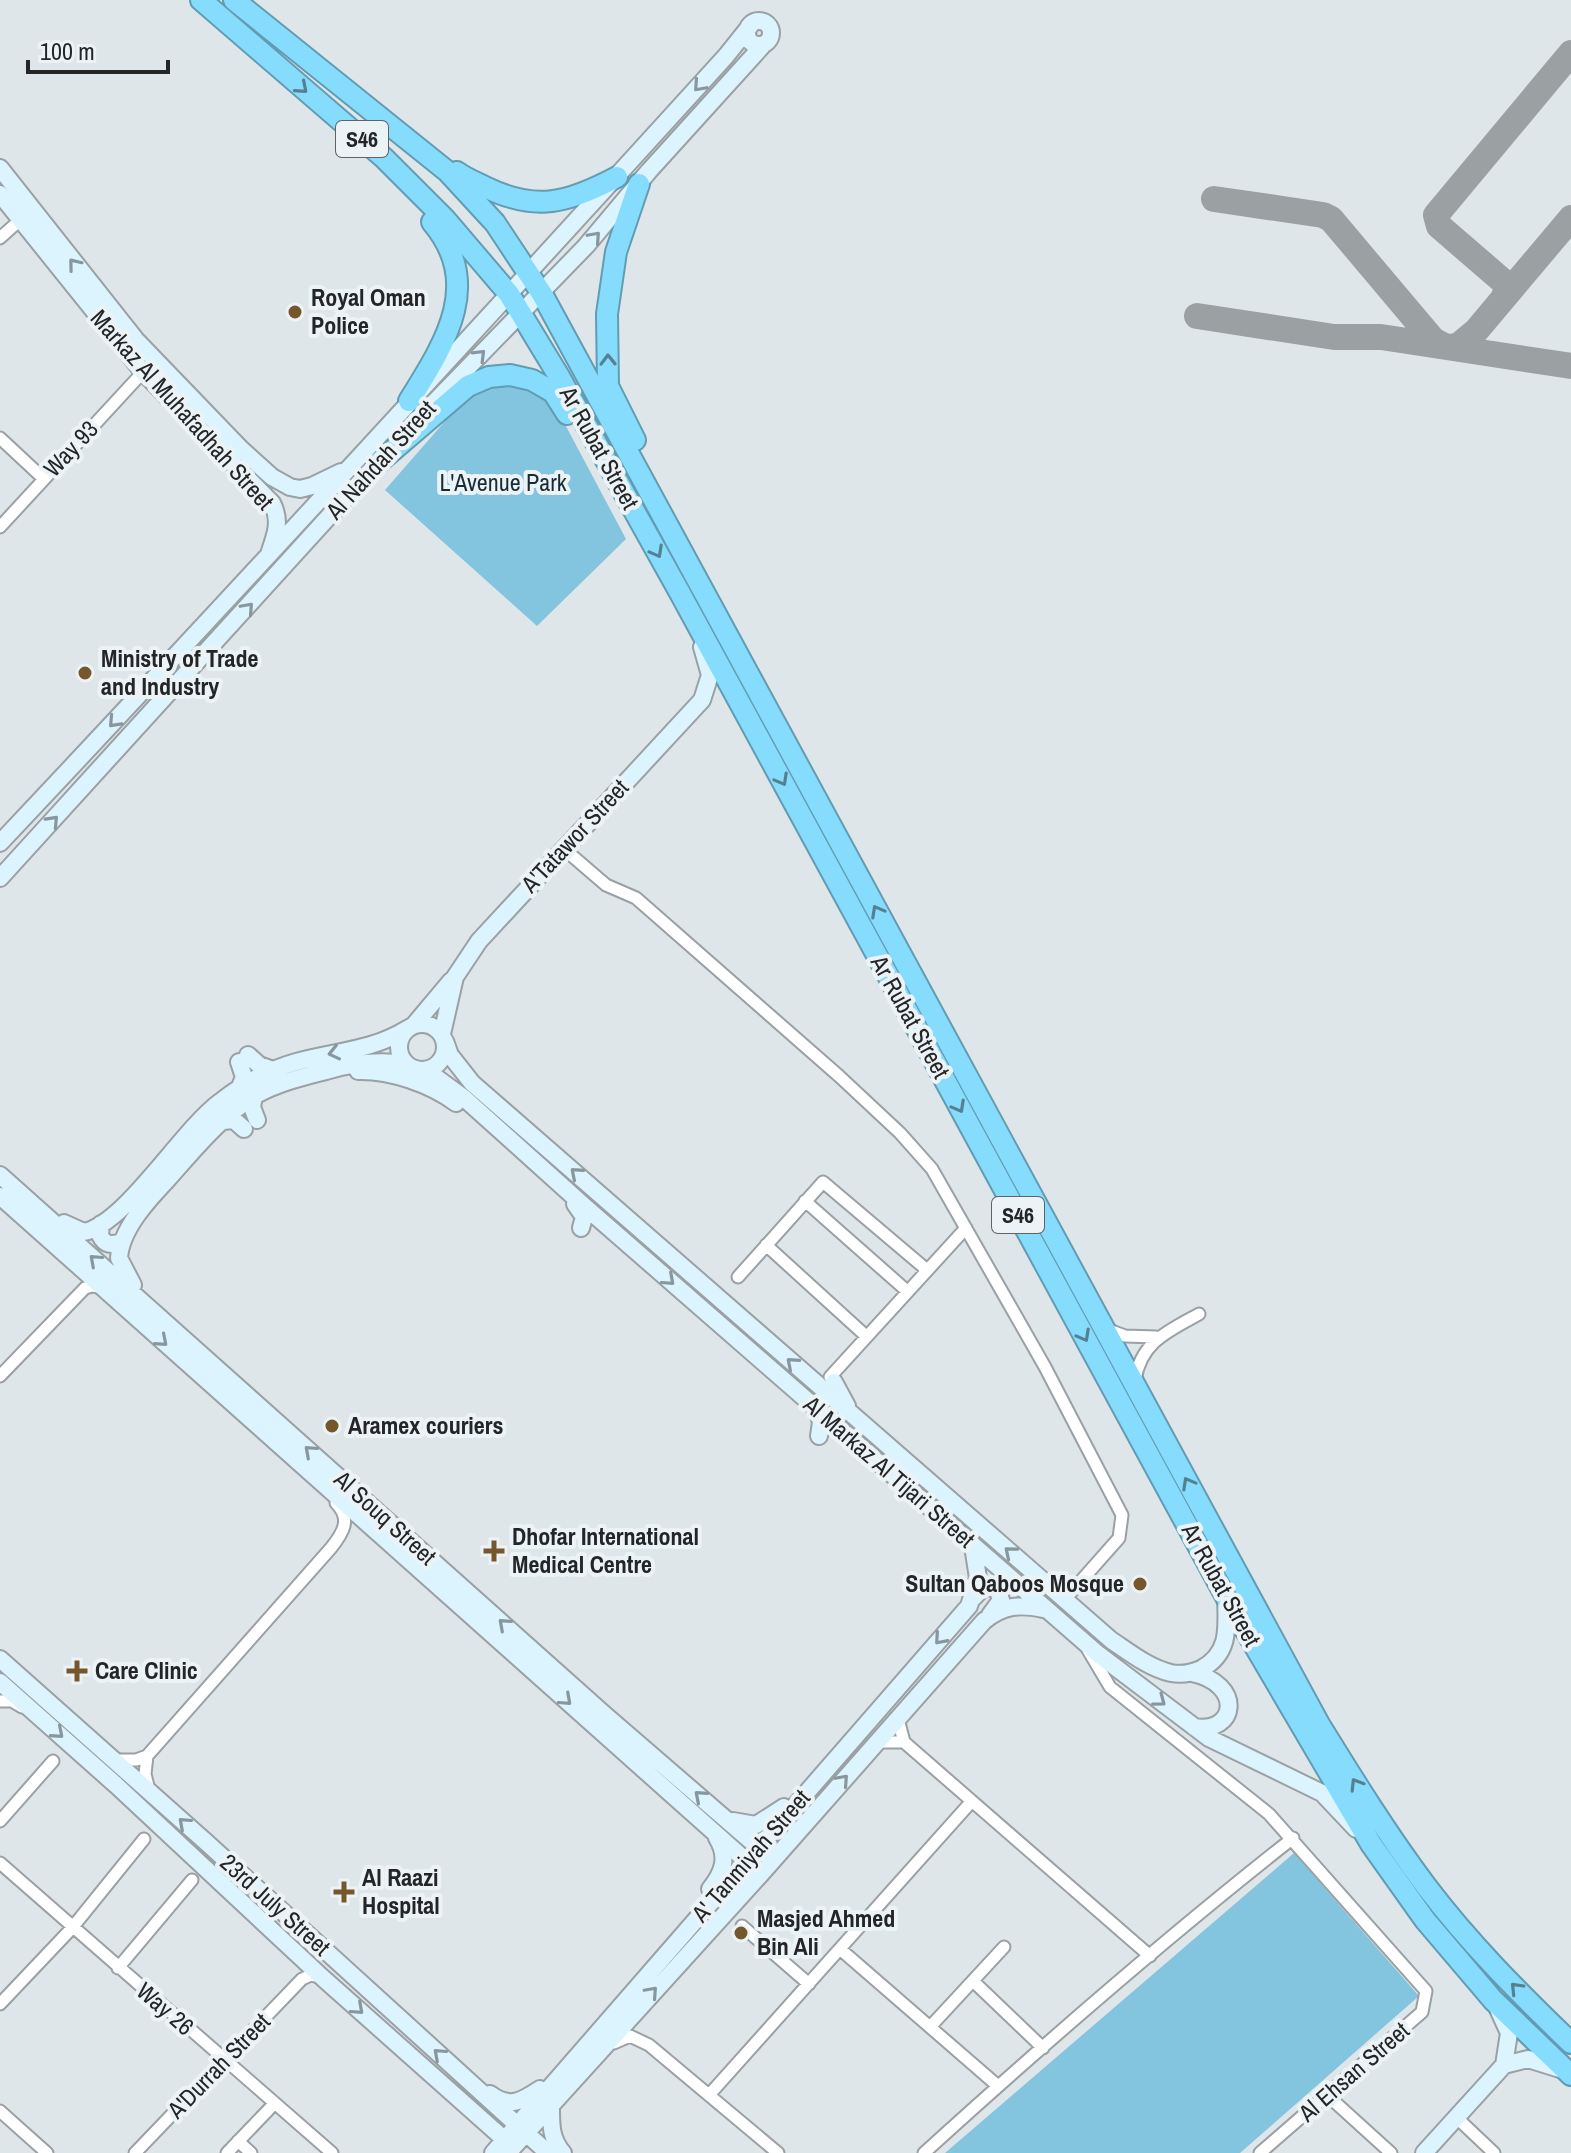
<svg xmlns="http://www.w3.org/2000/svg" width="1571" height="2153" viewBox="0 0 1571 2153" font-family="'Archivo Narrow',sans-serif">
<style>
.green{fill:#83c4de}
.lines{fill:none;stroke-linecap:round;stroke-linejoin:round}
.taxiway{stroke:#9ba0a2;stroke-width:26}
.street-casing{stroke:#9aa0a3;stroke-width:15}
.secondary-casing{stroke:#9aa0a3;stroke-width:20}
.highway-casing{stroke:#639cb2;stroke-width:24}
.street{stroke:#fff;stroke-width:11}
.secondary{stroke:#dbf4fe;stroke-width:16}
.highway{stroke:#86dcfd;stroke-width:20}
.oneway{stroke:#88979d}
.oneway2{stroke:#548092}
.poi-dot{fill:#76572c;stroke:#ecf3f6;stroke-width:3}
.labels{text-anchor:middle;stroke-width:8;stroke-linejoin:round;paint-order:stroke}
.shield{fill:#ecf3f6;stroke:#5f6364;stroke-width:2}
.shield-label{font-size:22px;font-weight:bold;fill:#232526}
.poi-label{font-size:24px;font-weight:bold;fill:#232526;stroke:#ecf3f6;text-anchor:start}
.street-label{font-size:24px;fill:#232526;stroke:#ecf3f6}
.park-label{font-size:24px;fill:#182c34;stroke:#ecf3f6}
</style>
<rect width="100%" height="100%" fill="#dfe6e9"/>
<!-- green -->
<path class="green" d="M497,376L551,398L626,539L537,626L385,490L480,381Z
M1294,1853L1419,1996L1240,2153H945Z"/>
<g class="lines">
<!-- taxiway -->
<path class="taxiway" d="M1214,199L1323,215L1331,219L1433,340L1444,346
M1503,299L1506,291L1505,283L1439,226L1436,215L1571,53
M1197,316L1334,337H1381L1571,366
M1449,347L1458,346L1476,331L1571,218"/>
<!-- street casing -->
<g class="street-casing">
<path id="street" d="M0,238L20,220
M0,438L44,479
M0,527L143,372
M563,848L606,885L636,898L839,1076L900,1133L932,1169L1045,1367L1122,1515L1119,1538L1065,1599
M805,1201L907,1291
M766,1245L866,1336
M738,1277L823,1182L927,1270
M1106,1329L1125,1336L1156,1337
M0,1376L85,1288L92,1286L99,1287
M830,1377L966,1228
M1135,1380C1141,1342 1168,1331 1199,1314
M1088,1650L1110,1687L1269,1814L1426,1991L1422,2012L1260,2153
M0,1701H12L22,1707
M898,1719L904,1742L1150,1956
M878,1742H904
M147,1756L145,1774L149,1790
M115,1760H136L147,1756L331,1548C343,1533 352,1519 336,1503
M0,1821L53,1761
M0,1863L332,2153
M742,1926L809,1984
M840,1949L998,2086
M118,1968L192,1880
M973,1981L1043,2048
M0,2004L72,1928L144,1839
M930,2027L1004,1947
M614,2043L630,2036L649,2045L778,2153
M709,2095L972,1801
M1327,2095L1391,2153
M0,2111L47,2153
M1457,2118L1494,2153
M238,2141L251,2153
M135,2153L302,1979L311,1975L323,1978
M227,2153L274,2104
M924,2153C1044,2044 1166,1938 1293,1838"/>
</g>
<!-- secondary casing -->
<g class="secondary-casing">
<path id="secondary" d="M747 33a12 12 0 1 1 24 0a12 12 0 1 1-24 0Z
M0,168L136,340L241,449L272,477L290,487L300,489L312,486L341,472
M0,194L143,372L272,503C281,520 276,534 270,551
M415,422L586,246L649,171L764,44
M0,843C245,583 486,320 726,56L750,26
M0,878L383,457
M399 1047a23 23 0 1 1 46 0a23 23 0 1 1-46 0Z
M414,1025L451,981
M442,1034L455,977L479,941L702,700L710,675L702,647
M445,1041L450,1055L472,1083L1111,1640C1129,1652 1149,1668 1171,1673C1181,1675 1192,1673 1201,1669C1230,1654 1227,1628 1226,1599
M248,1055L259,1065L273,1070
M239,1062L244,1077L239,1089
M426,1070L464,1098L583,1205L1098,1654L1209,1738L1322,1793L1356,1829
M358,1071C390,1070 430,1084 456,1103
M254,1096L252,1107L257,1120
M223,1121L234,1120L244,1129
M0,1175L605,1715L773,1860
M0,1196L761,1874
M575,1204L584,1217L581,1228
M64,1223L84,1232C125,1224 182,1130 220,1102C243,1084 268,1070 296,1062C336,1051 371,1051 407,1029
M101,1224L100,1235C105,1246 112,1245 121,1242
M133,1285L119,1258C121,1229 148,1200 167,1180C194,1150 221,1116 256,1095C278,1083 302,1077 326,1071C353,1063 378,1060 405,1064
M834,1382L847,1406
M817,1409L821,1422L819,1436
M973,1598L984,1587L997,1588L1001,1600L990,1615
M0,1659L206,1842L548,2153
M1192,1673C1244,1684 1237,1734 1194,1727
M0,1682L116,1785L324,1979L513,2147
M733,1821L756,1825L784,1807
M710,1889C723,1873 729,1857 717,1838
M1504,2065L1528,2059L1560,2069
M490,2094C510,2109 522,2101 540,2089
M551,2104C551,2123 550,2138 563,2153
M493,2153L969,1606L978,1578L973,1546
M508,2153L761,1874L984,1621C1003,1605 1020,1604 1043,1609
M1424,2153L1504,2065L1509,2033L1498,2009"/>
</g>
<!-- highway casing -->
<g class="highway-casing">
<path id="highway" d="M201,0L384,158L445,219L509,294L560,378L680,593L1226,1597L1371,1844L1425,1920L1493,2000L1571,2075
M234,0L448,172L495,223L542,294L1319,1724C1353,1779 1387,1834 1426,1886C1469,1943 1520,1994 1571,2043
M457,172C465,178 475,182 485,187C536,212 568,203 617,177
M409,401C445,343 484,284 432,222
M635,440L608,386L607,314L616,252L639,184
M377,464L468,386L489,377L510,375L532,380L553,392L567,414"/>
</g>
<!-- street -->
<use href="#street" class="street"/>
<!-- secondary -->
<use href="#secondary" class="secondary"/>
<!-- highway -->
<use href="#highway" class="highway"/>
</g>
<!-- one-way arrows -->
<defs><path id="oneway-chevron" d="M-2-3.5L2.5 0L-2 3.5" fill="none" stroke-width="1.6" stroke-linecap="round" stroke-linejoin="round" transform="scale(2)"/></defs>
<g class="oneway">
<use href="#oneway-chevron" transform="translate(699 86) rotate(132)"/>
<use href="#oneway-chevron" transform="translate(595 237) rotate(-48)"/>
<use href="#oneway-chevron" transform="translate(74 264) rotate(-129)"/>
<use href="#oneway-chevron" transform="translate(480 355) rotate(-45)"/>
<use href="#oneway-chevron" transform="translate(248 608) rotate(-48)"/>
<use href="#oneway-chevron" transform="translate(114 722) rotate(133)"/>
<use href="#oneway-chevron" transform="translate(53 821) rotate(-47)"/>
<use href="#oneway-chevron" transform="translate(334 1053) rotate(167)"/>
<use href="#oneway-chevron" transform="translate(576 1173) rotate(-139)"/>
<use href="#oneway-chevron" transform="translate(95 1260) rotate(-138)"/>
<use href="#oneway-chevron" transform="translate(669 1280) rotate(42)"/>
<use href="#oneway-chevron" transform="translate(162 1341) rotate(41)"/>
<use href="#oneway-chevron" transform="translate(792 1363) rotate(-139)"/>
<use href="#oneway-chevron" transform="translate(310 1451) rotate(-138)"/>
<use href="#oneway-chevron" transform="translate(1010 1552) rotate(-140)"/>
<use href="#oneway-chevron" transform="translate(504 1624) rotate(-138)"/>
<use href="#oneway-chevron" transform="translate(940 1639) rotate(131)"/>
<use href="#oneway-chevron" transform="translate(566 1700) rotate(42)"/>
<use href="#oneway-chevron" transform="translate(1160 1701) rotate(37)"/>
<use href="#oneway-chevron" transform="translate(58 1733) rotate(41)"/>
<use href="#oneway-chevron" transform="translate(843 1780) rotate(-48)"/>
<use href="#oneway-chevron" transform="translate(700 1796) rotate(-139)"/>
<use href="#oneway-chevron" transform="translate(184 1823) rotate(-138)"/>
<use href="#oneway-chevron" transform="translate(652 1992) rotate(-48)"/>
<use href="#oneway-chevron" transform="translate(358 2009) rotate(42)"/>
<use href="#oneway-chevron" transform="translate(439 2054) rotate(-138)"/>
</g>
<g class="oneway2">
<use href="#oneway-chevron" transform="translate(302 88) rotate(41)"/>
<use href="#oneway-chevron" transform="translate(608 360) rotate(-91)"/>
<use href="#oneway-chevron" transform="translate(657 552) rotate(61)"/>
<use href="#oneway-chevron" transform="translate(782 780) rotate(61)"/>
<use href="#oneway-chevron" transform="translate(877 911) rotate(-119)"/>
<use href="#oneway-chevron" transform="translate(959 1107) rotate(61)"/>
<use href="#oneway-chevron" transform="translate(1084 1336) rotate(61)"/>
<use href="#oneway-chevron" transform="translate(1188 1483) rotate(-119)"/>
<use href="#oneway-chevron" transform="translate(1356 1784) rotate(-122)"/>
<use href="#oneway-chevron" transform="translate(1516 1988) rotate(-134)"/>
</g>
<!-- markers -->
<g class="poi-dot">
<circle cx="295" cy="312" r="8"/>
<circle cx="85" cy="673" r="8"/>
<circle cx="332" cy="1426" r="8"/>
<path d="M490 1539h8v8h8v8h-8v8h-8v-8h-8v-8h8z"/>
<circle cx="1140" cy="1584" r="8"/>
<path d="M73 1659h8v8h8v8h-8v8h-8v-8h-8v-8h8z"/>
<path d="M340 1880h8v8h8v8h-8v8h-8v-8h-8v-8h8z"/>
<circle cx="741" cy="1933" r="8"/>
</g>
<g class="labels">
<!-- shield labels -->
<g class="shield">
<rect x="336" y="121" width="52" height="36" rx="6"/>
<rect x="992" y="1197" width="52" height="36" rx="6"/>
</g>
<g class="shield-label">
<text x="362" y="147">S46</text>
<text x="1018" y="1223">S46</text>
</g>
<!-- poi labels -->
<g class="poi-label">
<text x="311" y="306">Royal Oman<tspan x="311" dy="28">Police</tspan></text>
<text x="101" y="667">Ministry of Trade<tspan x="101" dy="28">and Industry</tspan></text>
<text x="348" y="1434">Aramex couriers</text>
<text x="512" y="1545">Dhofar International<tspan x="512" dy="28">Medical Centre</tspan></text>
<text x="1124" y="1592" text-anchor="end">Sultan Qaboos Mosque</text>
<text x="95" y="1679">Care Clinic</text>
<text x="362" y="1886">Al Raazi<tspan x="362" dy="28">Hospital</tspan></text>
<text x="757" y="1927">Masjed Ahmed<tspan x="757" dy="28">Bin Ali</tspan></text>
</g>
<!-- street labels -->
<g class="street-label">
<text transform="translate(182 410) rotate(48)" y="8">Markaz Al Muhafadhah Street</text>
<text transform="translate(599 448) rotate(61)" y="8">Ar Rubat Street</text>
<text transform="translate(71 449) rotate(-47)" y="8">Way 93</text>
<text transform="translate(381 460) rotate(-48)" y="8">Al Nahdah Street</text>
<text transform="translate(575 836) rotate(-47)" y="8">A'Tatawor Street</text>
<text transform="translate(910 1017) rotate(61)" y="8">Ar Rubat Street</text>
<text transform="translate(889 1472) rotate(41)" y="8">Al Markaz Al Tijari Street</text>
<text transform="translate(385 1518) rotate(42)" y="8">Al Souq Street</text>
<text transform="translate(1221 1585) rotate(61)" y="8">Ar Rubat Street</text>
<text transform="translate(751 1856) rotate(-49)" y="8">A' Tanmiyah Street</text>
<text transform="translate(275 1905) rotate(42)" y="8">23rd July Street</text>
<text transform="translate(165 2009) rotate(41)" y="8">Way 26</text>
<text transform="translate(219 2066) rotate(-46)" y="8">A'Durrah Street</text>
<text transform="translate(1354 2072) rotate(-41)" y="8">Al Ehsan Street</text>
</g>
<!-- park labels -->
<g class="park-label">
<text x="503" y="491">L'Avenue Park</text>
</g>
</g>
<!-- scale -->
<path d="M28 60v12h140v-12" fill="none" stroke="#232526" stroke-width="4"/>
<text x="40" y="60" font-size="24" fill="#232526" stroke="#ecf3f6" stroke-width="6" paint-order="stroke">100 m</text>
</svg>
